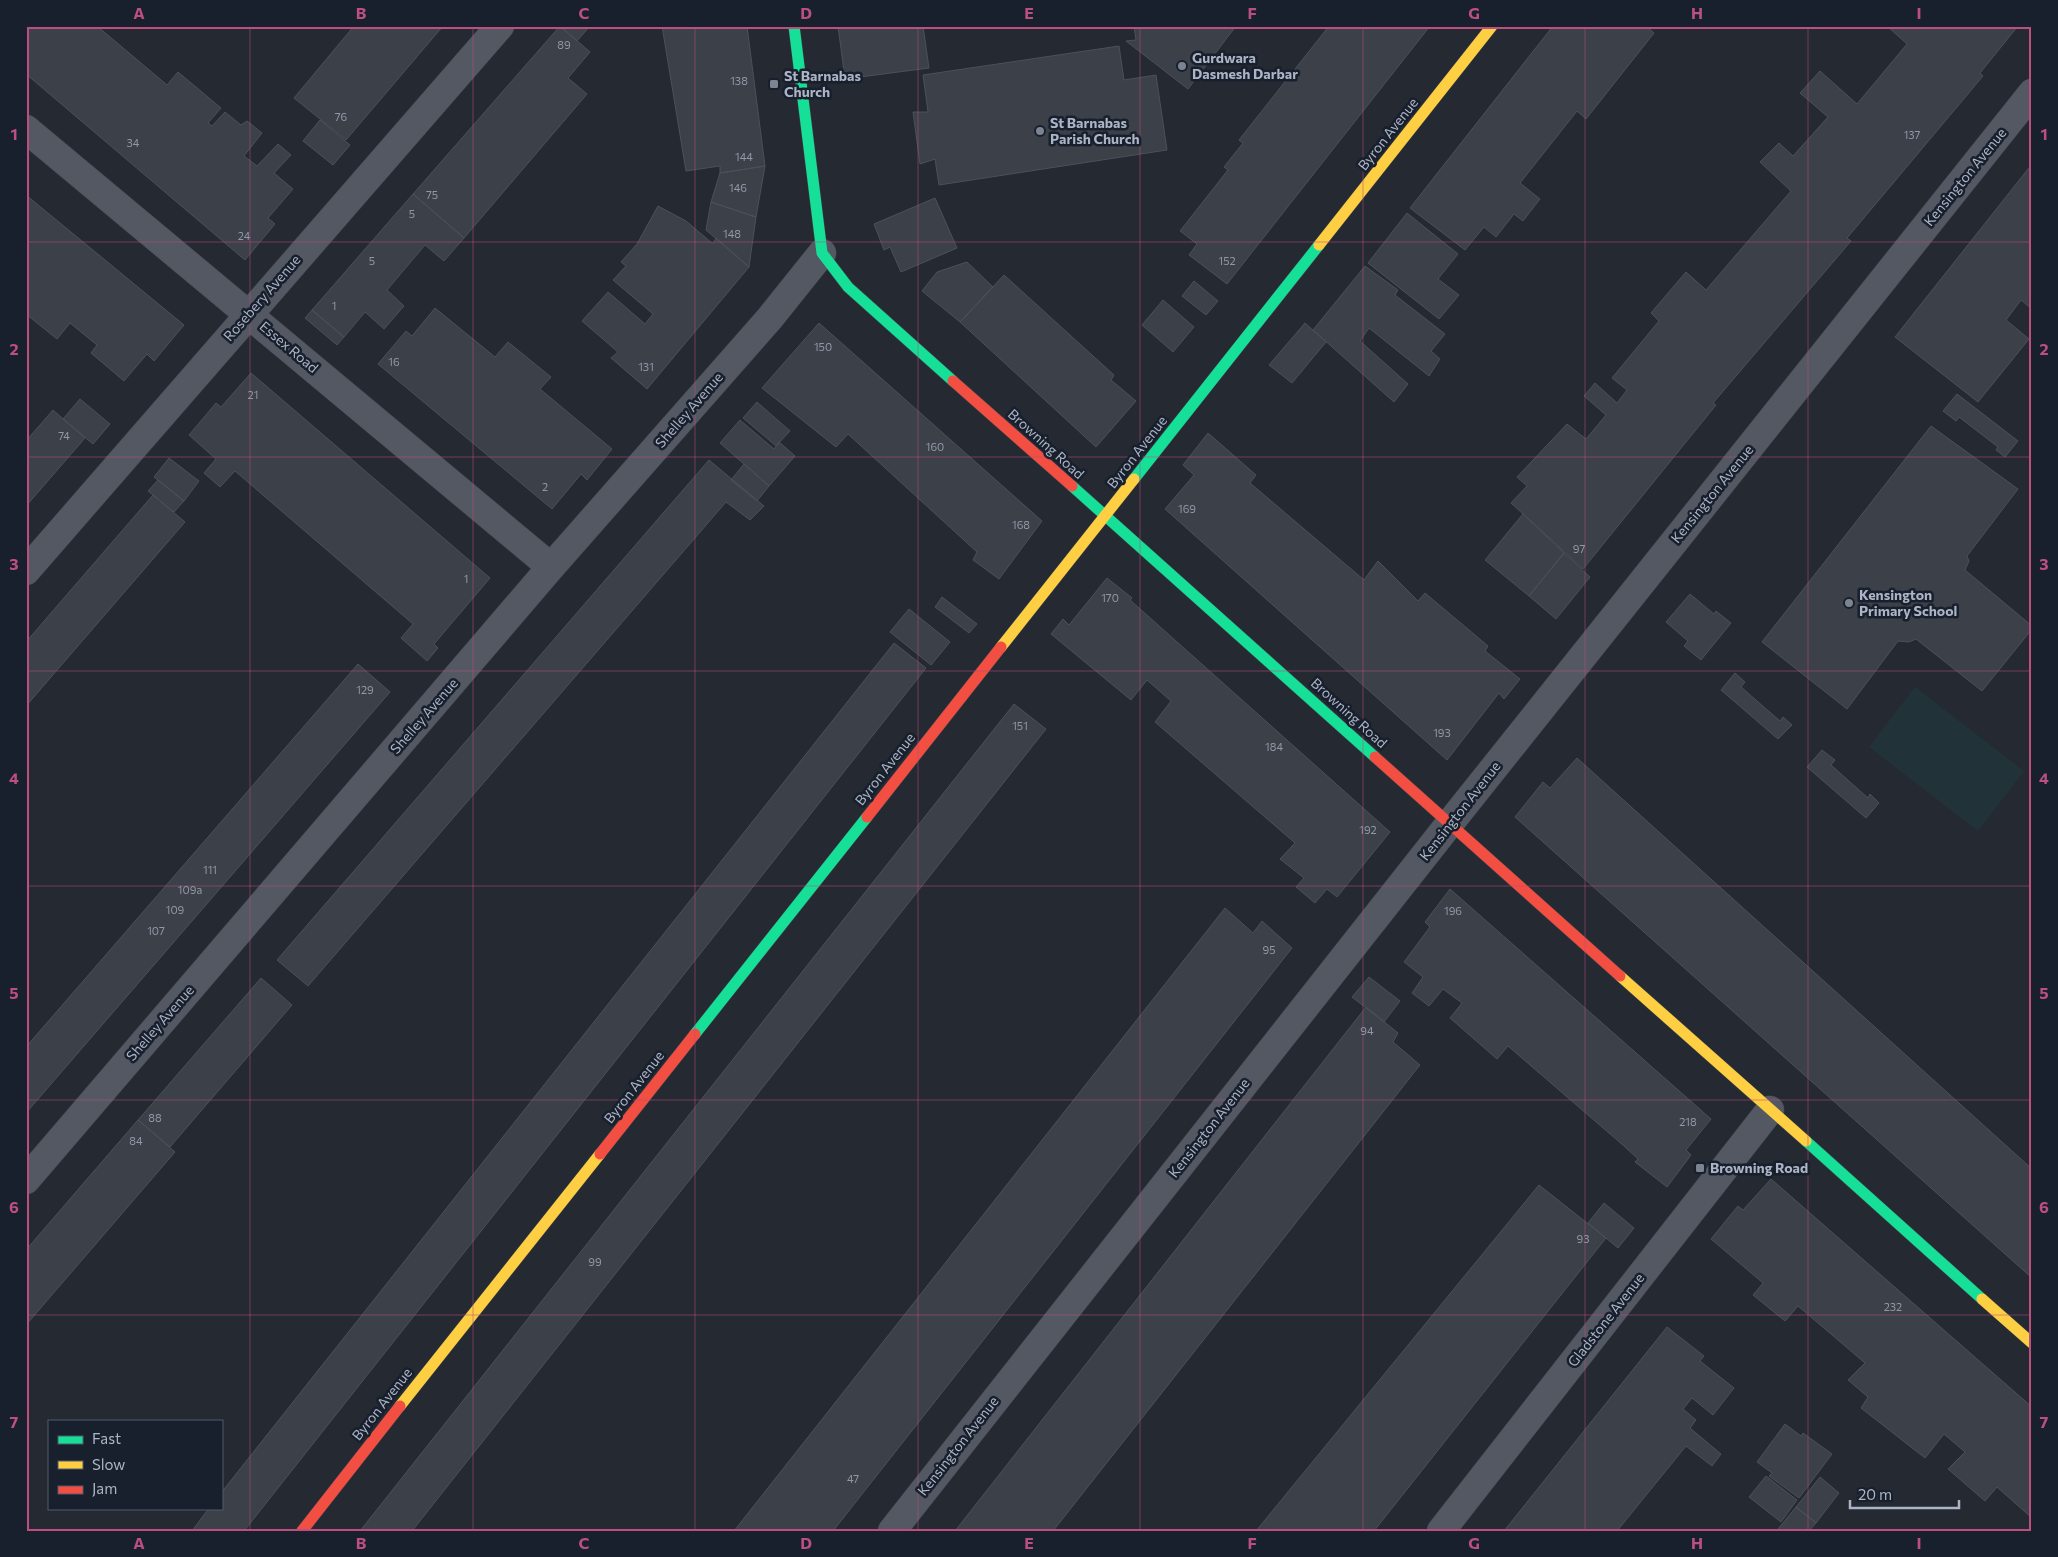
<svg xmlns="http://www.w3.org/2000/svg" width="2058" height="1557" viewBox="0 0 2058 1557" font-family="Commissioner,sans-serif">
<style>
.grass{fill:#213338}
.building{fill:#3c4049;stroke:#4b515a}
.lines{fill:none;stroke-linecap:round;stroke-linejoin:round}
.street-casing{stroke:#40444b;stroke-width:29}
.fast-casing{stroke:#40444b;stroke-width:12}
.slow-casing{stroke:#40444b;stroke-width:12}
.jam-casing{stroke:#40444b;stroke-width:12}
.street{stroke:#545862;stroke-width:28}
.fast{stroke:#16e098;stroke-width:11}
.slow{stroke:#ffcf43;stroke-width:11}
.jam{stroke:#f24e42;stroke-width:11}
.grid{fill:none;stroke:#ba4f80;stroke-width:1;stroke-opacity:0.55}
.poi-dot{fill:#7c8492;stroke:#181f2d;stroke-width:2}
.labels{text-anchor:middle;stroke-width:5;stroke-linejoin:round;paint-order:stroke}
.number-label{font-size:11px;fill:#9098a7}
.poi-label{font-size:14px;font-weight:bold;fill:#acb5c6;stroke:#181f2d;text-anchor:start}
.street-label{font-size:14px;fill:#acb5c6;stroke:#181f2d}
.neatline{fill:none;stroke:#ba4f80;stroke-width:2}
.grid-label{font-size:16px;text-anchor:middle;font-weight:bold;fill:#ba4f80}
</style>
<rect width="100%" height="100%" fill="#242932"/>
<!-- grass -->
<path class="grass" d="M1915,687L2024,771L1978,831L1869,747Z"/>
<!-- building -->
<path class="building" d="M28,26H97L167,85L178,72L221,108L208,123L212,126L225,112L241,125L247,121L262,133L244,156L257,166L278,144L291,155L274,173L293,189L268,218L275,224L245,260L26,74Z
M354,26H443L346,140L294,98Z
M560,26L590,52L568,78L587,94L464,238L413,194Z
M560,26H590L577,41Z
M662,26H747L765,166L720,173V166L686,171Z
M838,26H923L929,68L845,79Z
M1134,26H1236L1188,89L1126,41L1136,40Z
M1329,26H1430L1227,284L1189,255L1197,244L1180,231L1228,170L1224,167L1243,143L1239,140Z
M1553,26H1646L1654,33L1586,119L1577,111L1520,183L1540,199L1523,221L1514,214L1496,237L1484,227L1465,250L1410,208Z
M1887,26H2018L1980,73L1983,76L1847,238L1851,241L1713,403L1716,405L1583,569L1511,503L1527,486L1517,477L1567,424L1586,439L1606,415L1584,396L1595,383L1617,403L1627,390L1612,378L1659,321L1651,313L1686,272L1706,290L1791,191L1760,162L1779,143L1793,156L1828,117L1800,93L1820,71L1857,104L1907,44Z
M1119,46L1124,80L1156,75L1167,150L939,185L935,159L920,164L913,112H928L923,75Z
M320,120L350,145L333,165L303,141Z
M2032,164V309L2021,300L2006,320L2029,339L1978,402L1895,337Z
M765,166L756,217L711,202L720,173Z
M413,194L464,238L444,261L425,245L387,290L404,306L384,329L365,312L344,337L312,310Z
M26,195L184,325L154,361L147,354L124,381L91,353L97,345L70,323L57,339L26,314Z
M935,198L957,248L901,272L890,247L884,250L874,224Z
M711,202L756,217L749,267L706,230Z
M658,206L686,221L713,244L716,238L749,267L647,389L611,358L618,352L582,321L608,292L645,324L653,314L613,280L626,266L621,262L637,244Z
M1407,213L1458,254L1438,279L1459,295L1439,319L1368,263Z
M967,262L993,287L960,322L922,291L937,272Z
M1365,266L1398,290L1395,295L1445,334L1431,351L1440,359L1429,376L1369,328L1360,341L1408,384L1394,402L1313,330Z
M1004,275L1114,375L1111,380L1136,401L1096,447L960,322Z
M1194,281L1218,301L1206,315L1182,296Z
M1163,300L1194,327L1173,352L1142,325Z
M435,308L495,357L508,342L551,377L540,389L612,449L587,480L581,474L552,509L378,364L406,331L412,336Z
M312,310L344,337L337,345L305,318Z
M819,323L1042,521L999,579L973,560L977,552L848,434L836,447L762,388Z
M1305,323L1326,342L1292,383L1269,365Z
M251,373L490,578L434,644L438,648L427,661L401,638L413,624L235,471L220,487L204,473L216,459L189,435L216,403L221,407Z
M1957,394L2018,441L2005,457L1996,450L1998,447L1959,417L1956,421L1943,411Z
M80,399L110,424L93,444L63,419Z
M757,402L790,431L776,446L743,418Z
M53,410L85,438L26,506V441Z
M740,420L774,449L779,442L795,456L769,486L720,443Z
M1931,426L2018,489L1967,556L1969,561L1965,570L2032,626V629L1982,691L1916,639L1909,642L1898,641L1847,709L1762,642Z
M1208,433L1256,475L1250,483L1364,580L1378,561L1418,601L1425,593L1488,646L1485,651L1520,679L1504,699L1499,693L1447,760L1165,509L1194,475L1183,465Z
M169,458L199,481L184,501L154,477Z
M709,460L764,506L750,520L726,502L308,986L277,960Z
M744,464L769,486L757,501L731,480Z
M158,480L184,501L174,512L148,491Z
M153,495L185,522L26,706V642Z
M1523,514L1564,553L1529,596L1485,560Z
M1564,553L1590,577L1556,619L1529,596Z
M1107,578L1132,598L1130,600L1390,832L1337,897L1327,889L1315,903L1296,887L1304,878L1280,859L1295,843L1155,722L1171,701L1147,680L1131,700L1051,634L1063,619L1069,625Z
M1690,594L1714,614L1716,611L1731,623L1701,660L1684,646L1688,641L1666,622Z
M942,597L977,624L969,633L935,607Z
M909,609L950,642L931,665L890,632Z
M894,643L926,668L244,1531H192L209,1508H221V1493Z
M358,664L390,692L26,1113V1047Z
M1735,673L1745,682L1741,687L1780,721L1783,717L1792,725L1778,739L1721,690Z
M1014,704L1046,729L412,1531H360Z
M1822,750L1835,760L1831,765L1868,798L1870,794L1879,803L1866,818L1807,767Z
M1577,758L2032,1169V1278L1515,817L1543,782L1550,788Z
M1450,889L1711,1119L1686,1150L1691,1155L1667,1187L1635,1162L1638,1159L1624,1146L1508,1046L1497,1059L1450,1018L1462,1003L1443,989L1429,1006L1412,993L1423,977L1404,962L1430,927L1425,922Z
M1225,908L1253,933L1262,921L1292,948L833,1531H734Z
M1369,977L1400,1001L1384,1022L1352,997Z
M261,978L292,1005L170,1147L138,1120Z
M1366,1007L1398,1033L1393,1042L1420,1065L1053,1531H955Z
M138,1120L175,1152L26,1325V1250Z
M1771,1179L2032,1407V1518L1997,1487L1985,1501L1948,1469L1965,1452L1944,1434L1925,1458L1861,1408L1868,1397L1848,1380L1865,1363L1798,1306L1785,1321L1753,1295L1763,1283L1711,1239L1738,1206L1743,1210Z
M1539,1185L1606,1238L1374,1531H1256Z
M1604,1203L1634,1228L1618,1248L1588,1223Z
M1667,1327L1704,1356L1700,1361L1734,1388L1713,1415L1692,1398L1683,1409L1696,1420L1690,1428L1721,1454L1712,1466L1686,1446L1617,1531H1504Z
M1785,1424L1801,1436L1803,1433L1832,1454L1799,1498L1769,1476L1772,1473L1757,1462Z
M1766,1476L1797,1500L1781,1522L1749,1497Z
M1820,1477L1839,1493L1816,1523L1796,1507Z
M1796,1507L1816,1523L1809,1531H1780L1778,1529Z"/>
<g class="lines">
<!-- street casing -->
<g class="street-casing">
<path id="street" d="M26,129L551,567
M26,571L500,26
M26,1180L551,567L770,318L822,253
M892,1531L1450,823L2032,93
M1441,1531L1770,1110"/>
</g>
<!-- fast casing -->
<g class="fast-casing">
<path id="fast" d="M794,26L822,253L848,287L953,381
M1134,479L1319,245
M1072,486L1375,757
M695,1034L867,817
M1806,1141L1982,1299"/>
</g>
<!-- slow casing -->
<g class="slow-casing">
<path id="slow" d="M1319,245L1492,26
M1001,647L1134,479
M1620,976L1806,1141
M1982,1299L2032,1343
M400,1406L600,1154"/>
</g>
<!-- jam casing -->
<g class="jam-casing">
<path id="jam" d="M953,381L1072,486
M1375,757L1620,976
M867,817L1001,647
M600,1154L695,1034
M302,1531L400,1406"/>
</g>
<!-- street -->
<use href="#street" class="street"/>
<!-- fast -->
<use href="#fast" class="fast"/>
<!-- slow -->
<use href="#slow" class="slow"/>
<!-- jam -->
<use href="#jam" class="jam"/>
</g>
<!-- grid -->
<path class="grid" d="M250,26V1531M473,26V1531M695,26V1531M918,26V1531M1140,26V1531M1363,26V1531M1585,26V1531M1808,26V1531M26,242H2032M26,457H2032M26,671H2032M26,886H2032M26,1100H2032M26,1315H2032"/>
<!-- markers -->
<g class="poi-dot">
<circle cx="1182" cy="66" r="5"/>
<rect x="769" y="79" width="10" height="10" rx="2.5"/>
<circle cx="1040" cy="131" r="5"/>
<circle cx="1849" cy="603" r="5"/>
<rect x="1695" y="1163" width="10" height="10" rx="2.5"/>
</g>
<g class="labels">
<!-- number labels -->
<g class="number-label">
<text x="564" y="49">89</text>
<text x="739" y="85">138</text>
<text x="341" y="121">76</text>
<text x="1912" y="139">137</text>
<text x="133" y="147">34</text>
<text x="744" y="161">144</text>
<text x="738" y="192">146</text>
<text x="432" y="199">75</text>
<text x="412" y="218">5</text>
<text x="732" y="238">148</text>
<text x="244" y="240">24</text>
<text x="372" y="265">5</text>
<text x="1227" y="265">152</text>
<text x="334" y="310">1</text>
<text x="823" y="351">150</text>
<text x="394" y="366">16</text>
<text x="646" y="371">131</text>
<text x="253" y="399">21</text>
<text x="64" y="440">74</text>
<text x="935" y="451">160</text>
<text x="545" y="491">2</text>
<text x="1187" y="513">169</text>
<text x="1021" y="529">168</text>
<text x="1579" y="553">97</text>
<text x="466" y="583">1</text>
<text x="1110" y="602">170</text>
<text x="365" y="694">129</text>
<text x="1020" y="730">151</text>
<text x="1442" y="737">193</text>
<text x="1274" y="751">184</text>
<text x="1368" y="834">192</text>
<text x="210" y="874">111</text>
<text x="190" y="894">109a</text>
<text x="175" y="914">109</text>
<text x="1453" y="915">196</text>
<text x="156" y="935">107</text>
<text x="1269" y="954">95</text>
<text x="1367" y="1035">94</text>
<text x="155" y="1122">88</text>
<text x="1688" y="1126">218</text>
<text x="136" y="1145">84</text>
<text x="1583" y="1243">93</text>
<text x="595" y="1266">99</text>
<text x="1893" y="1311">232</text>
<text x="853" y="1483">47</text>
</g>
<!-- poi labels -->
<g class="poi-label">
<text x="1192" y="63">Gurdwara<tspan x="1192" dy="16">Dasmesh Darbar</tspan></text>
<text x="784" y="81">St Barnabas<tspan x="784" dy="16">Church</tspan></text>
<text x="1050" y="128">St Barnabas<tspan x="1050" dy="16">Parish Church</tspan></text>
<text x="1859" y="600">Kensington<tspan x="1859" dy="16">Primary School</tspan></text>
<text x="1710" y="1173">Browning Road</text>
</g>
<!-- street labels -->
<g class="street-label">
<text transform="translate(1388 134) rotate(-52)" y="5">Byron Avenue</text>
<text transform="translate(1965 177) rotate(-51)" y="5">Kensington Avenue</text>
<text transform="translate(262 298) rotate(-49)" y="5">Rosebery Avenue</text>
<text transform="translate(289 347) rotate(40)" y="5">Essex Road</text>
<text transform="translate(689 410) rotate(-49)" y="5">Shelley Avenue</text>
<text transform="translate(1046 444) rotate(42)" y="5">Browning Road</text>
<text transform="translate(1137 452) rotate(-52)" y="5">Byron Avenue</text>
<text transform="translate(1712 494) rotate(-51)" y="5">Kensington Avenue</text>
<text transform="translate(1349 713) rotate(42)" y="5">Browning Road</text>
<text transform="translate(424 716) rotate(-49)" y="5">Shelley Avenue</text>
<text transform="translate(885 769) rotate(-52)" y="5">Byron Avenue</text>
<text transform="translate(1460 811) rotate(-52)" y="5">Kensington Avenue</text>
<text transform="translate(160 1023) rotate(-49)" y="5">Shelley Avenue</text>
<text transform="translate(634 1087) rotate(-52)" y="5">Byron Avenue</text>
<text transform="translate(1209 1128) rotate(-52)" y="5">Kensington Avenue</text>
<text transform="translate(1606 1320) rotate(-52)" y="5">Gladstone Avenue</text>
<text transform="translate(382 1404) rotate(-52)" y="5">Byron Avenue</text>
<text transform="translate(958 1446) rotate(-52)" y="5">Kensington Avenue</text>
</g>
</g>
<!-- border -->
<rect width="2058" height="1557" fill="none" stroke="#181f2d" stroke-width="55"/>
<!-- legend -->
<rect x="48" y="1420" width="175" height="90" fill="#181f2d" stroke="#535b6a"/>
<rect x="58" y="1436" width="25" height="8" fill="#16e098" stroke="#535b6a"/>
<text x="92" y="1444" font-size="15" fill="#acb5c6">Fast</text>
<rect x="58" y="1461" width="25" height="8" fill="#ffcf43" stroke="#535b6a"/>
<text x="92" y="1470" font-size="15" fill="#acb5c6">Slow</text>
<rect x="58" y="1486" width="25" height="8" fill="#f24e42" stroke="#535b6a"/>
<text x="92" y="1494" font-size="15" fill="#acb5c6">Jam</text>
<!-- scale -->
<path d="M1850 1500v8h109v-8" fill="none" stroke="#acb5c6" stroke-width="2.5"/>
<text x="1858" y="1500" font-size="15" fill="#acb5c6" stroke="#181f2d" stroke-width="4" paint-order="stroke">20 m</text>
<rect x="28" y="28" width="2002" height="1502" class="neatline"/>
<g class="grid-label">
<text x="139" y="19">A</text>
<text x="361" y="19">B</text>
<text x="584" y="19">C</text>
<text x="806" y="19">D</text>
<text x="1029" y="19">E</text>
<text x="1252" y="19">F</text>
<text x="1474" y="19">G</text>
<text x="1697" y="19">H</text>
<text x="1919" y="19">I</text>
<text x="14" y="140">1</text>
<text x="2044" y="140">1</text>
<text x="14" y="355">2</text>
<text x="2044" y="355">2</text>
<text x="14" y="570">3</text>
<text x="2044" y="570">3</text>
<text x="14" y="784">4</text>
<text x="2044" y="784">4</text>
<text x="14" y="999">5</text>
<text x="2044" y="999">5</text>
<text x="14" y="1213">6</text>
<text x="2044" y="1213">6</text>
<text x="14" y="1428">7</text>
<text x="2044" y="1428">7</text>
<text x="139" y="1549">A</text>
<text x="361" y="1549">B</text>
<text x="584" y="1549">C</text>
<text x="806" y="1549">D</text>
<text x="1029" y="1549">E</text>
<text x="1252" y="1549">F</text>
<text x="1474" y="1549">G</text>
<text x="1697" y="1549">H</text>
<text x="1919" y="1549">I</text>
</g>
</svg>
